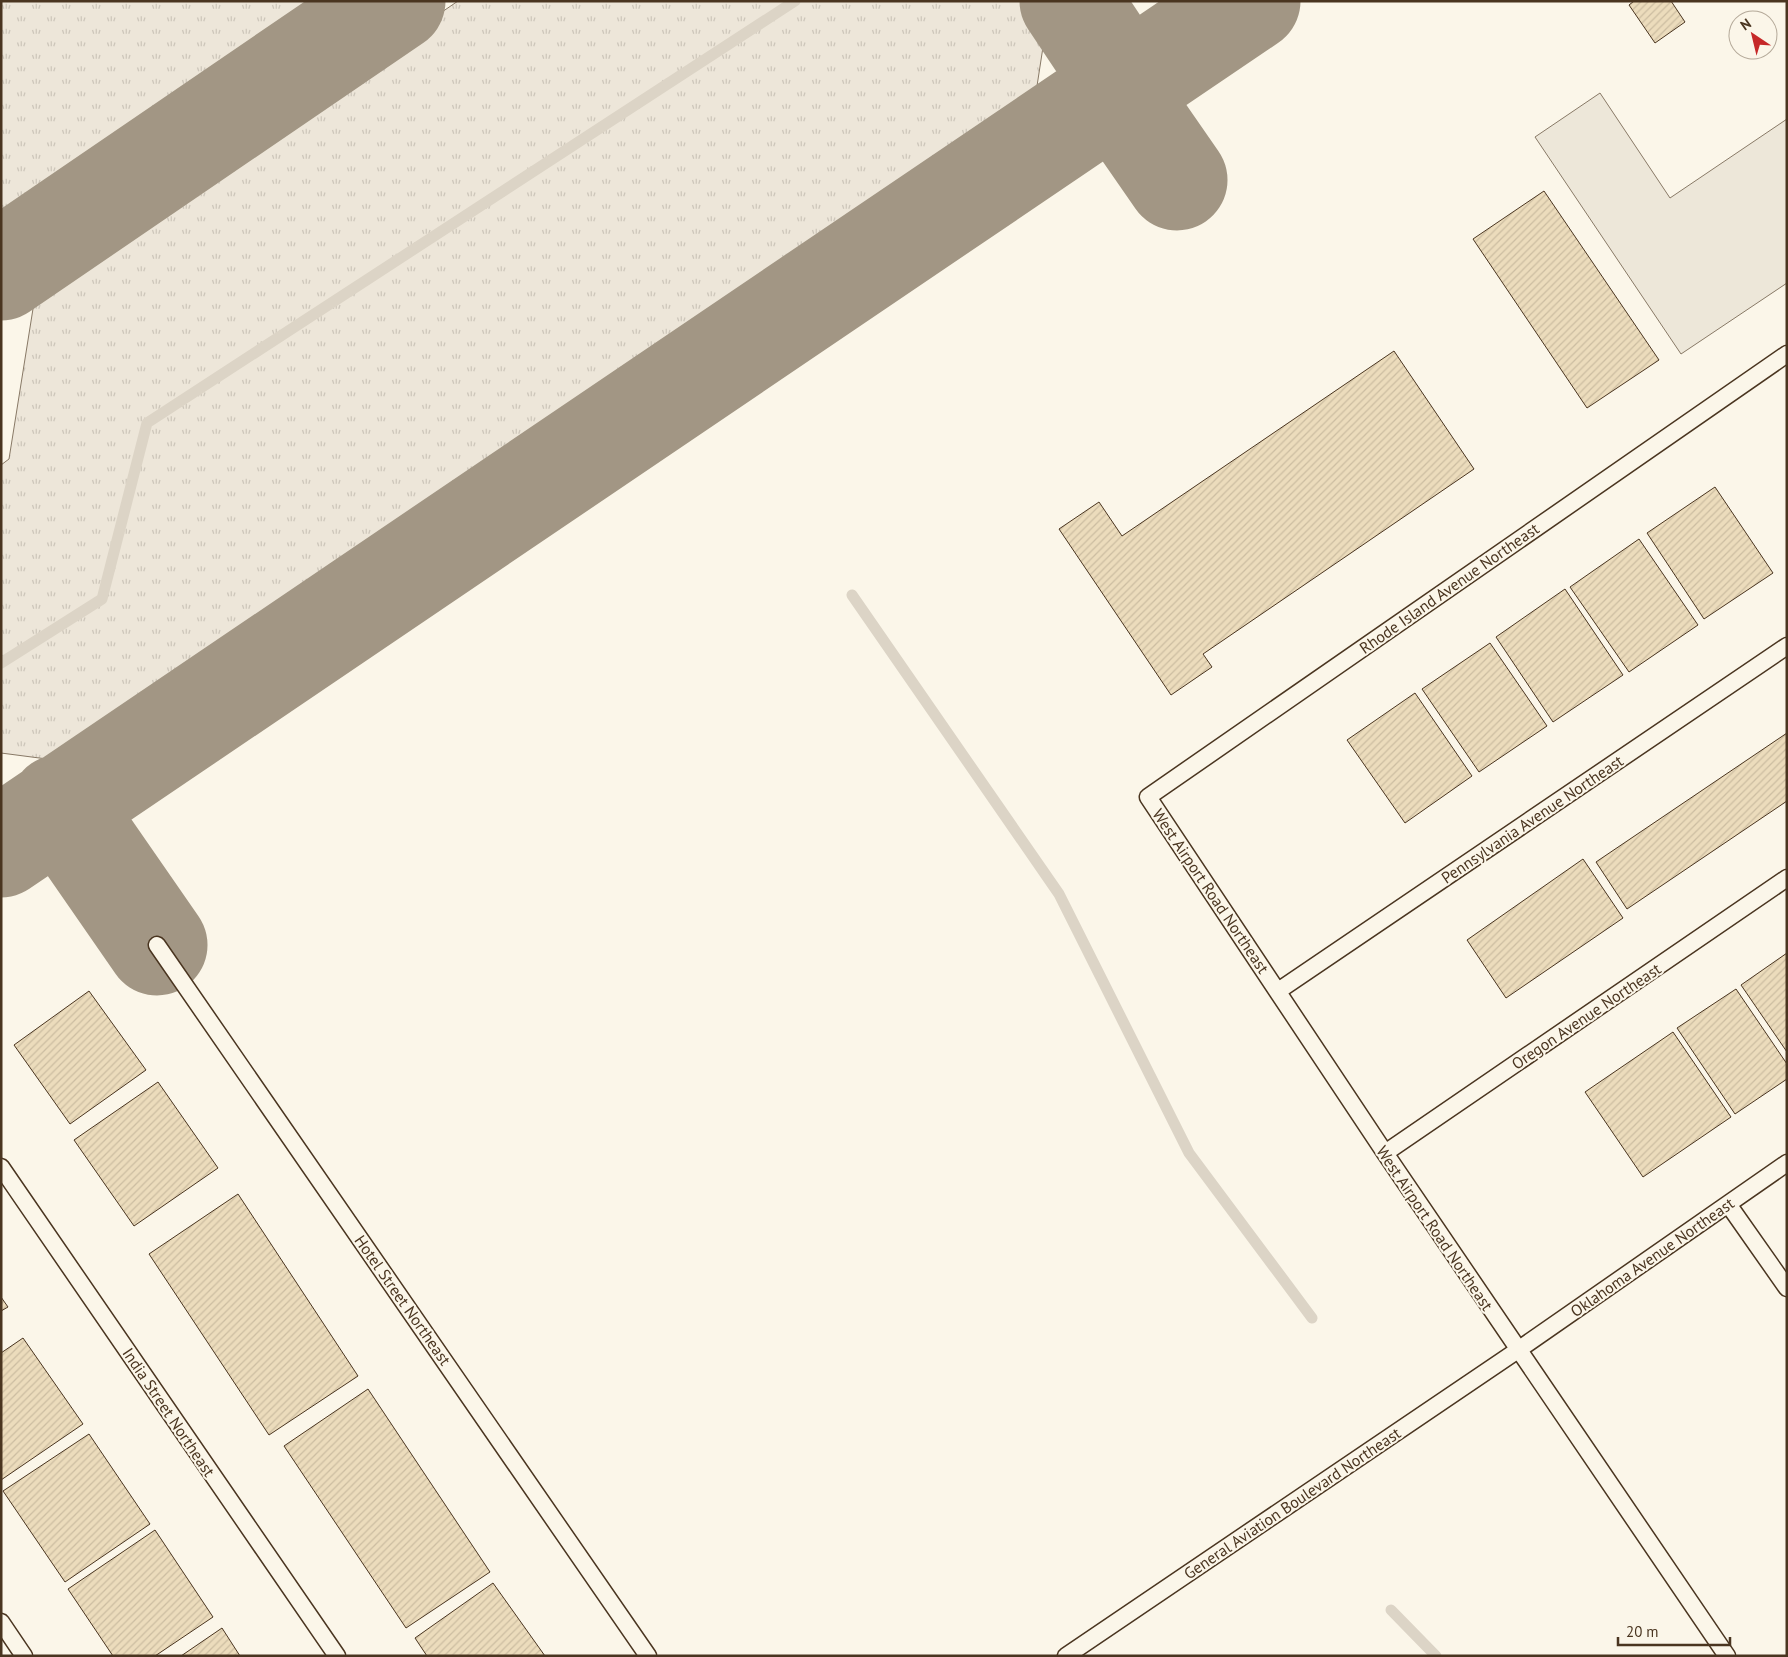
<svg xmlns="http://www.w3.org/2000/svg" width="1788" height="1657" viewBox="0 0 1788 1657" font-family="'PT Sans',sans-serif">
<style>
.grass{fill:url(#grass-tufts);stroke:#887966}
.parking{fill:#ede7d9;stroke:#887966}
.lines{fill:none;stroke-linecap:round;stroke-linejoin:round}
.stream{stroke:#dcd4c6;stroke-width:11}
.taxiway{stroke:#a29684;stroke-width:101}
.building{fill:url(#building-hatch);stroke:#4a3520}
.lane-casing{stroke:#4a3520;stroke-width:19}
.lane{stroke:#fbf6e9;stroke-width:16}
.labels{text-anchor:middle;stroke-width:4;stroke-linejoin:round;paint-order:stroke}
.street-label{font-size:16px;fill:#4a3520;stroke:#fbf6e9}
</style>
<defs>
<pattern id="grass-tufts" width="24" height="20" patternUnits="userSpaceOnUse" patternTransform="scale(1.25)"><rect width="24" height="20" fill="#ede6d9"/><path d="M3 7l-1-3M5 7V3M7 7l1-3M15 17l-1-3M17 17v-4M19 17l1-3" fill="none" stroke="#cdc6ba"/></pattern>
<pattern id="building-hatch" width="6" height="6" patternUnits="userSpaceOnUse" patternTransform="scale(1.25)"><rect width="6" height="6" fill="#ecdcbc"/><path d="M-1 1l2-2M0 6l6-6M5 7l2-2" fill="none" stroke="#ccbda1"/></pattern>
</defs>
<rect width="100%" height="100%" fill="#fbf6e9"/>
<!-- grass -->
<path class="grass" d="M1,1H319L1,216Z
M458,1H1026L1045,34L1037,86L1002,122L86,745L47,759L1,753V465L9,459L36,290Z"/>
<!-- parking -->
<path class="parking" d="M1600,93L1670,198L1787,119V283L1681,354L1535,137Z"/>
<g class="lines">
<!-- stream -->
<path class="stream" d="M852,595L1059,894L1189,1153L1312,1318
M1,663L102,599L147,423L795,1
M1391,1610L1436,1656"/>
<!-- taxiway -->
<path class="taxiway" d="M1070,1L1126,85
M1116,92L1177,180
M1,270L395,1
M60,805L157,945
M1,847L1250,1"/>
</g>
<!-- building -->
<path class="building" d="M1634,1H1671L1685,22L1655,43L1629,5Z
M1544,191L1659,360L1587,408L1473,239Z
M1394,351L1474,469L1203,654L1212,667L1171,695L1059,529L1099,502L1122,536Z
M1715,487L1773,573L1704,619L1647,533Z
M1639,539L1698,625L1629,672L1570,587Z
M1565,589L1623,675L1553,722L1496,637Z
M1490,643L1547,726L1479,772L1422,689Z
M1415,693L1472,776L1405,823L1347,740Z
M1787,733V801L1627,909L1596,862Z
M1583,859L1623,918L1506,998L1467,940Z
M1787,953V1052L1741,985Z
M1736,989L1787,1064V1079L1735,1114L1677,1028Z
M89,991L146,1070L70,1124L14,1045Z
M1673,1032L1731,1117L1643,1177L1585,1092Z
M158,1082L218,1168L134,1226L74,1140Z
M238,1194L358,1376L269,1435L149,1254Z
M1,1297L8,1307L1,1311Z
M23,1338L83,1424L1,1480V1353Z
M368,1389L490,1572L406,1628L284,1446Z
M89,1434L150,1524L65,1582L3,1491Z
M155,1530L213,1617L155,1656H113L68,1589Z
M493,1583L545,1656H427L415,1638Z
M222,1628L240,1656H181Z"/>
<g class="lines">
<!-- lane casing -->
<g class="lane-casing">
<path id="lane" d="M157,945L648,1656
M1278,991L1787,646
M1385,1153L1787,878
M1,1167L337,1656
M1728,1204L1787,1288
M1,1622L24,1656
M1066,1656L1518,1350L1787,1163
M1727,1656L1385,1153L1148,797L1787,354"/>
</g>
<!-- lane -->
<use href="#lane" class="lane"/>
</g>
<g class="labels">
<!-- street labels -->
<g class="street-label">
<text transform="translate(1449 588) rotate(-35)" y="6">Rhode Island Avenue Northeast</text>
<text transform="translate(1532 819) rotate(-34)" y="6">Pennsylvania Avenue Northeast</text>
<text transform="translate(1211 891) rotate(56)" y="6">West Airport Road Northeast</text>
<text transform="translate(1586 1016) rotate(-34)" y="6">Oregon Avenue Northeast</text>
<text transform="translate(1435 1228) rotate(56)" y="6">West Airport Road Northeast</text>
<text transform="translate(1652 1257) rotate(-35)" y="6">Oklahoma Avenue Northeast</text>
<text transform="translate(403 1300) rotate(55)" y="6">Hotel Street Northeast</text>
<text transform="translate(169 1412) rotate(56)" y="6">India Street Northeast</text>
<text transform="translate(1292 1503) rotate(-34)" y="6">General Aviation Boulevard Northeast</text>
</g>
</g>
<!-- border -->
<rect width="1788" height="1657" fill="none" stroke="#4a3520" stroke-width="5"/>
<!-- north arrow -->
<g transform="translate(1753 35) rotate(325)"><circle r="24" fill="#fbf6e9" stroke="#b4a999"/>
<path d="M0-4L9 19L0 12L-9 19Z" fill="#c62828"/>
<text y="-8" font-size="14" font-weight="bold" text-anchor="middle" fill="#4a3520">N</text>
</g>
<!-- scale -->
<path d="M1618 1637v8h112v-8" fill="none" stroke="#4a3520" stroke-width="2.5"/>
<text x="1626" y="1637" font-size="15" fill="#4a3520" stroke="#fbf6e9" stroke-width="4" paint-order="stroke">20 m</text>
</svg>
